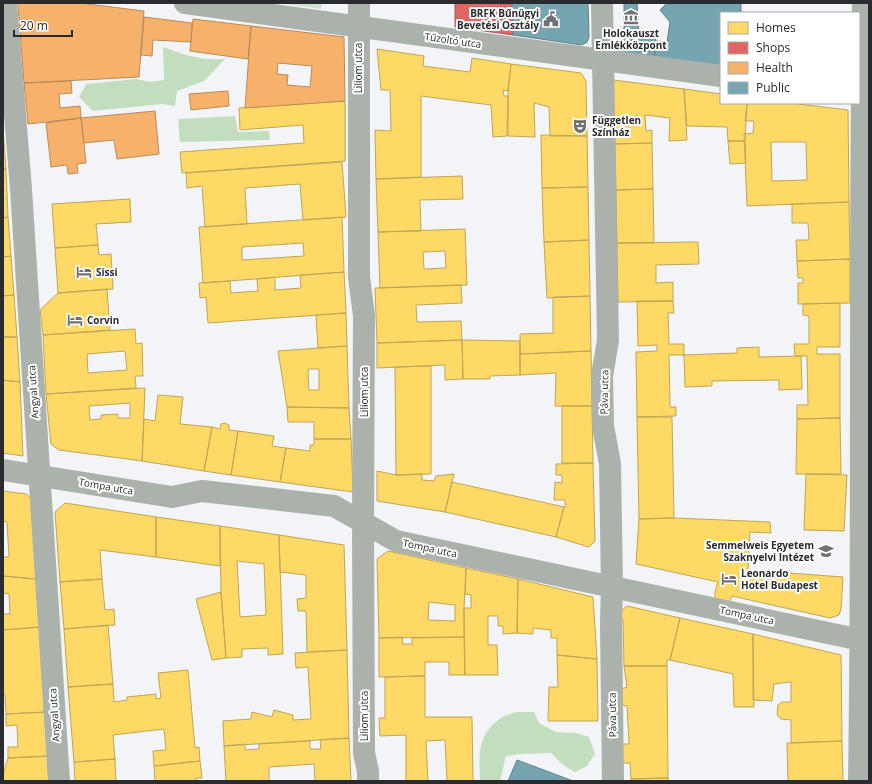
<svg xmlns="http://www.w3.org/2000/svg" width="872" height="784" viewBox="0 0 872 784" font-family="'Open Sans',sans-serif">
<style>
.green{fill:#cde1cb}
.forest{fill:#c3debf}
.homes{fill:#ffd966;stroke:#bfa555;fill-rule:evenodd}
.shops{fill:#e06666;stroke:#a95455}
.health{fill:#f6b26b;stroke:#b98a59;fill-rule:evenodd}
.public{fill:#76a5af;stroke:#5f8088}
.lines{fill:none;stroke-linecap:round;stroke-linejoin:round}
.minor{stroke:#abb1ab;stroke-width:22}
.labels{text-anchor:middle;stroke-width:4;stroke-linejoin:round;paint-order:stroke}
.poi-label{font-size:10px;font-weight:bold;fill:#2a2b2e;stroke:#fff;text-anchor:start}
.street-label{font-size:10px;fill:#2a2b2e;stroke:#fff}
</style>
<rect width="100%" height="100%" fill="#f3f4f8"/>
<!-- green -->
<path class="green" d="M277,3H322L321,9Z"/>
<!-- forest -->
<path class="forest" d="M163,47C187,56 200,60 225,59L204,81L177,91L175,106L162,104L93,111L79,97L86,84L136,79L150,82L164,80Z
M235,116L238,132L269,131L270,140L180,142L178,119Z
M516,712H534L539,723L556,732L576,733L589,737L595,754L587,766L575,772L563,765L551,753L521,754L506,756L500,781H480C479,757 477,736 498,720C503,716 510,714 516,712Z"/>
<!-- homes -->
<path class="homes" d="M377,49L424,56L423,66L470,72L472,58L511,64L508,91L503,90L504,96H508L507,136L493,137L491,105L421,96V177L376,179L375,130L391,131L390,90H381Z
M511,64L581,73L586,81L587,136H550L549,107L534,103L535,137L508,136V91Z
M613,80L684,89L687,140L669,141L670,118L645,115L646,131L652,130V143L615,144Z
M684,89L721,94V103H747L745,141H728L727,127L687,126Z
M345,101V161L182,173L180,152L304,143L303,125L240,130L239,108Z
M747,103H790L848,110L849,202L747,206L744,134L753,133L754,121H745ZM771,142H806L807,180L772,181Z
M3,130L6,169H3Z
M541,135L587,136L588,187L542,188Z
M728,141H745L746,163L730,164Z
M652,143L653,189L616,190L615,144Z
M342,162L346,217L303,220L300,184L245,188L247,224L205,227L202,186L187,188L186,173Z
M3,169H6L8,217L3,218Z
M462,176L463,199L420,200L421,231L378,232L376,179Z
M588,187L589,240L544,242L542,188Z
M653,189L654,243H617L616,190Z
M130,199L131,222L96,224L98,245L55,248L52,204Z
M849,202L850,259L797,261L796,240H809L808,223H792V204Z
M8,217L11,256L3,257V218Z
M342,217L344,272L203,283L199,227ZM303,243L304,256L242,260V247Z
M465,229L467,285L380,288L378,232ZM445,251L446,268L424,269L423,252Z
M589,240L590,296L547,298L544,242Z
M698,242L699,264L656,265V283L673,282V301L618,302L617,243Z
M98,245L99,255L111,254L113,289L58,293L55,248Z
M11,256L14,295L3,296V257Z
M850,259V303L798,304V283H803V278H798L797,261Z
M344,272L346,313L208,323L206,297L200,298L199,283L230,281L231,293L258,291L257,279L275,277V290L301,288L300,275Z
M461,285L462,303L416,305L417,322L461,321L462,340L377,343L375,288Z
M107,289L110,330L43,335L40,310L58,293Z
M14,295L17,337H3V296Z
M590,296L591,351L520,354V334L553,333V297Z
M637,301H673L674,313H668L669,344H684V355H669L670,407H676V416L637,417L636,352L657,351V345L638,346Z
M840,303V347H817V354H840V418L797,419V405H808L807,356H795L794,344H809V316L803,315V304Z
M346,313L347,346L318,348L316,315Z
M135,329L136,344L142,343L143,376H135L136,388L46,394L43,335ZM125,351L127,370L88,373L87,354Z
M3,337H17L20,382L3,380Z
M462,340L520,341V375L490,376V379H463Z
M462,340L463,379L445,380V365L377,368V343Z
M347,346L349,408L287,407L278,351ZM308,369H319V390H309Z
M759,347V357L801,356L802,389L779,390V380L712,381V386L685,387L684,355L737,353V348Z
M591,351L592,406H555L556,373L520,375V354Z
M431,366V474L396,475L395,367Z
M3,380L20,382L23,456L3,453Z
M145,388L142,461L59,450L51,444L46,394ZM130,403V418H118V414L101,415V419L90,420L89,406Z
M158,395L183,397L180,424L212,427L204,471L142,461L144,419L155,421Z
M562,406H592L593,463H562Z
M287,407L349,408L351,439H314V422H288Z
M637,417H672L674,518L639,519Z
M840,418L841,474H796L797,419Z
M225,423L229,425V430L238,431L231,475L204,471L212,427L220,429L221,424Z
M238,431L274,436L272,446L286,448L280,482L231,475Z
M314,439H351L353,492L280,482L286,448L310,451V445H314Z
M593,463L595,541L589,547L556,537L564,507L565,508V500H554L555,482L562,483V475H556V464Z
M377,471L396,475L422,474V480L434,481L436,476L454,474L445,512L377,501Z
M806,474L847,475L844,531L804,530Z
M452,482L564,507L556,537L445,512Z
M3,491L26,494L32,499L36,579L3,576V557H9L7,522L3,521Z
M65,503L156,517V557L100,550L102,579L60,582L55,512Z
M156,517L220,526V566L156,557Z
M674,518L770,522L771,533L750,532L748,570L843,577L841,609L839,615L830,618L732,596L729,603L715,599V592L718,582L636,564L639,519Z
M220,526L279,535L283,654L268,655V648L242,649V657L226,658L221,592ZM237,561L264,564L266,615L240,617Z
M279,535L344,545L347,650L307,652L306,611H298L297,599L306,598V575L280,572Z
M388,551L466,568L464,608V637L379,638L377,559ZM429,602L455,605V621L428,620Z
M466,568L518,579L517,633L503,634V626H498V616H488V645H497L498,675H465L464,608H471V595L465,594Z
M3,576L36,579L40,627L3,630V614H10L9,594L3,593Z
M102,579L105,610L114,609L115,625L64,629L60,582Z
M518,579L593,597L597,659L557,655V638H551V630L533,628V634L517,633Z
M221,592L226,658L212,660L196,599Z
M627,606L680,618L670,660H667V666H624L623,620L618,613Z
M680,618L753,634L754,707H734L733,674L670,660Z
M108,625L113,684L68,687L64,629Z
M40,627L46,712L6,714L5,695H3V630Z
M753,634L841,655L842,741L791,743V720L781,719L777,715L778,705L782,702H791V682L774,684L772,701L753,700Z
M402,637L403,644H412V638L464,637L465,675H449V662H425V676L379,677V638Z
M347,650L349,738L224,746L223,721L251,719L252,712L272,717L274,710L293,715V720L311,719L308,667L296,668L295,653Z
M557,655L597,659L598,721H548L549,687H558Z
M624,666H667L668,778L631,779L630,763H621V744H629L627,706L621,705V689L627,687Z
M188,670L195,748L199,747L200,761L154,766L153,751L166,750L164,729L113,735L115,759L74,762L68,687L113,684L114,702L127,700V697L156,694V699L161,698L158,673Z
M425,676V717H472L473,781H447L445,740L426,741L428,781H406V735L380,736L379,718H385V677Z
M46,712L49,756L8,758V747H18L17,725L6,726V714Z
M349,738L351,781H315L314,764L269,767V781H226L224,746L245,744V750L259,749V744L310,741V749H321L320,740Z
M842,741L843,781H788L787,743Z
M49,756L51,781H3V774L8,758Z
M115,759L116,781H75L74,762Z
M200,761L202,778H196V781H155L154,766Z
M668,778L669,781H631V779Z"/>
<!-- shops -->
<path class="shops" d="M455,3H512L513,35L455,27Z"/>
<!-- health -->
<path class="health" d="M19,3H80L144,11L139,77L24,83L18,5Z
M144,17L192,23L191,42L153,40L152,56L141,55Z
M193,19L251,26L248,59L190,51Z
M251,26L344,37L345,101L245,108ZM278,63L312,66L310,87L287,85L288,75L277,74Z
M71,81L72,93L59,94L60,108L80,106L81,118L28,124L24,83Z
M228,91L229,106L191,110L189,94Z
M155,111L159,154L117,159L114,140L84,143L81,118Z
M81,118L86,163L77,164L78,173L68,174L67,165L51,167L46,123Z"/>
<!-- public -->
<path class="public" d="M512,3H588L589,37L587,42L582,45L513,35Z
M624,3H637L639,33L624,31Z
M667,3H741V13H721V71L654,61L656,41L667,42L670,22L660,10Z
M618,31L656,35L654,61L616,54Z
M517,760L573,781H508Z"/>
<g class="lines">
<!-- minor -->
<path class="minor" d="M6,3L21,189L59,781
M185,3L721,76
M359,3V277L364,316L363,522L364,753L368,771V781
M602,3L608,340L602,376L603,426L610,464L612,586L611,622L613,781
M3,470L172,497L202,491L334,506L396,541L861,640
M859,781C863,522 859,262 863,3"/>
</g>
<!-- icons -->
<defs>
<g id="museum-bare" transform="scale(1.2)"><path d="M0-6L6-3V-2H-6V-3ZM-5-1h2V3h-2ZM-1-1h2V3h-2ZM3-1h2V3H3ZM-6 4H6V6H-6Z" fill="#707175" stroke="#fff" stroke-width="2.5" paint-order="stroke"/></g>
<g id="civic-bare" transform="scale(1.2)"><path d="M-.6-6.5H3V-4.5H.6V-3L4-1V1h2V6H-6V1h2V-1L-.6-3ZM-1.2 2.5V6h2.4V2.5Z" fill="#707175" stroke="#fff" stroke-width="2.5" paint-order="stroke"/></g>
<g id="theatre-bare" transform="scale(1.2)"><path d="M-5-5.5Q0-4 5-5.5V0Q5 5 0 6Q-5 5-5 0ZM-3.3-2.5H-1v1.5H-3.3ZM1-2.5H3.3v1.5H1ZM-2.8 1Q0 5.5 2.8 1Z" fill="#707175" stroke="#fff" stroke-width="2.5" paint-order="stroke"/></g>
<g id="hotel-bare" transform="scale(1.2)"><path d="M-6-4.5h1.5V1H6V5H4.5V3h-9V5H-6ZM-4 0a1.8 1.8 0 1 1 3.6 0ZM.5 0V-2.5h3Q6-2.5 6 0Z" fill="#707175" stroke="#fff" stroke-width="2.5" paint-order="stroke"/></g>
<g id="university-bare" transform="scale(1.2)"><path d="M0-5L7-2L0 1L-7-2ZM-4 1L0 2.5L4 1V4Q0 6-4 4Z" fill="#707175" stroke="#fff" stroke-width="2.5" paint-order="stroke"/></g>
</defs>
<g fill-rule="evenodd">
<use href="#museum-bare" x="631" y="17"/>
<use href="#civic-bare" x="551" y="19"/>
<use href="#theatre-bare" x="580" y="126"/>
<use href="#hotel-bare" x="84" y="272"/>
<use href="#hotel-bare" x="75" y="320"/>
<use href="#university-bare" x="826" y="551"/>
<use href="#hotel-bare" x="729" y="579"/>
</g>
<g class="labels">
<!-- poi labels -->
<g class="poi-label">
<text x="539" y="17" text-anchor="end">BRFK Bűnügyi<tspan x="539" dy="12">Bevetési Osztály</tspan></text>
<text x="631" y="37" text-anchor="middle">Holokauszt<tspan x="631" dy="12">Emlékközpont</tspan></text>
<text x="592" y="124">Független<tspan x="592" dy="12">Színház</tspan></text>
<text x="96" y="276">Sissi</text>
<text x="87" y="324">Corvin</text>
<text x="814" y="549" text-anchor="end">Semmelweis Egyetem<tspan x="814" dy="12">Szaknyelvi Intézet</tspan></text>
<text x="741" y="577">Leonardo<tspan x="741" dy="12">Hotel Budapest</tspan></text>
</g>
<!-- street labels -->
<g class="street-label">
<text transform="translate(453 40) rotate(8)" y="4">Tűzoltó utca</text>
<text transform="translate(358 68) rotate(-90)" y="4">Liliom utca</text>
<text transform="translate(33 392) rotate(-94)" y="4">Angyal utca</text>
<text transform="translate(364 392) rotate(-90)" y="4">Liliom utca</text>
<text transform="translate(604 392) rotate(-89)" y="4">Páva utca</text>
<text transform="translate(106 486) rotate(10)" y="4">Tompa utca</text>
<text transform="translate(430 548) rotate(12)" y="4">Tompa utca</text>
<text transform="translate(747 615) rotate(12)" y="4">Tompa utca</text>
<text transform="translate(54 715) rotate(-94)" y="4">Angyal utca</text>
<text transform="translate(612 715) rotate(-91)" y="4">Páva utca</text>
<text transform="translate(364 716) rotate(-90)" y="4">Liliom utca</text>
</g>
</g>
<!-- border -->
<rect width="872" height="784" fill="none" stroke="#2a2b2e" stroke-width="8"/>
<!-- legend -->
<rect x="720" y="12" width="140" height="92" fill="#ffffff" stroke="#aaaaab"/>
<rect x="728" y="22" width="20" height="12" fill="#ffd966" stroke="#aaaaab"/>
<text x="756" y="32" font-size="12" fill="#2a2b2e">Homes</text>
<rect x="728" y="42" width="20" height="12" fill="#e06666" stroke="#aaaaab"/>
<text x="756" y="52" font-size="12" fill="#2a2b2e">Shops</text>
<rect x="728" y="62" width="20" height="12" fill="#f6b26b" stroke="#aaaaab"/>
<text x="756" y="72" font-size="12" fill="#2a2b2e">Health</text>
<rect x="728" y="82" width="20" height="12" fill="#76a5af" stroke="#aaaaab"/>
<text x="756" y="92" font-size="12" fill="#2a2b2e">Public</text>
<!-- scale -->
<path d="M14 30v6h58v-6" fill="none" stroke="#2a2b2e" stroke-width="2"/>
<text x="20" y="30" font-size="12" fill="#2a2b2e" stroke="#ffffff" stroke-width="3" paint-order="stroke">20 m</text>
</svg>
